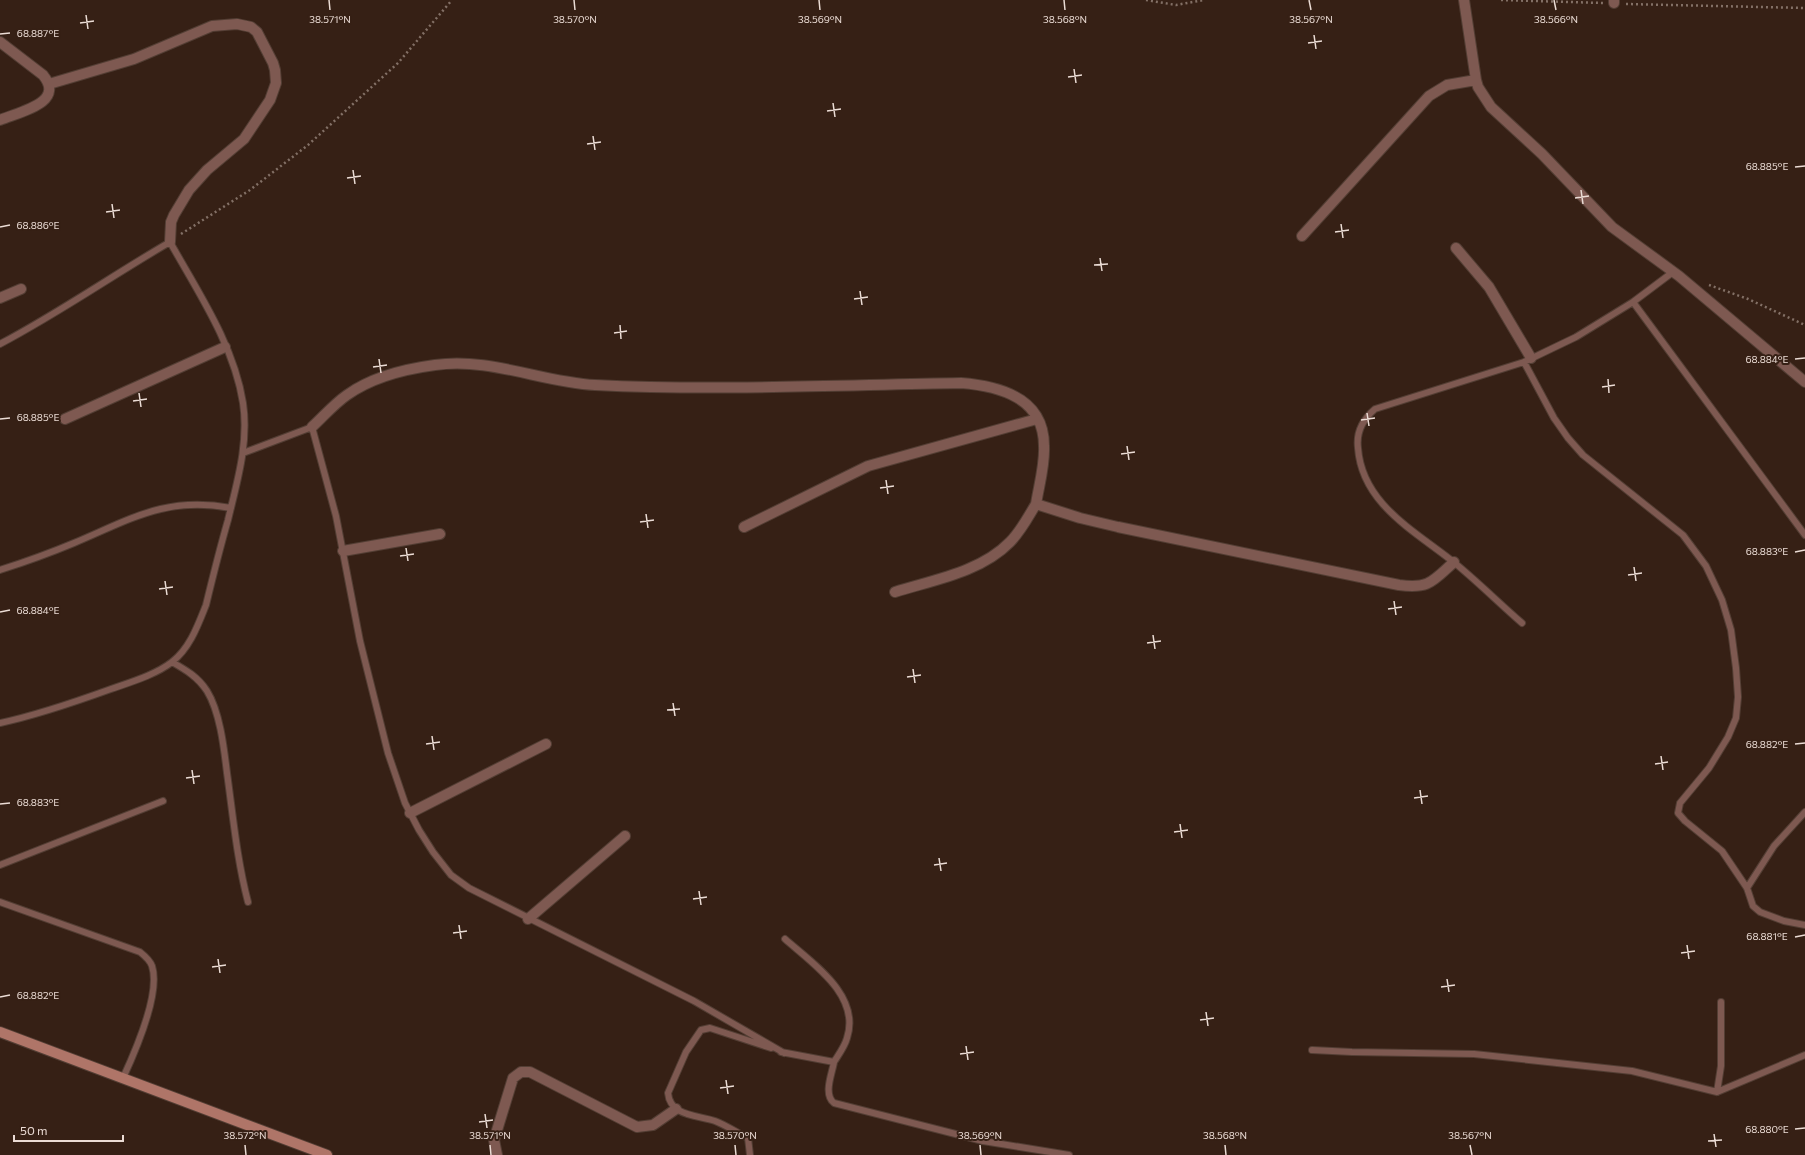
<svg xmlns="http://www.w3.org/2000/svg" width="1805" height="1155" viewBox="0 0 1805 1155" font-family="Commissioner,sans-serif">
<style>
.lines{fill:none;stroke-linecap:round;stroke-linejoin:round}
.lane-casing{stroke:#533e34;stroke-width:8}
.street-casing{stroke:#533e34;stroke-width:12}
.secondary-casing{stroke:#533e34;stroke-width:12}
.path{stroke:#837066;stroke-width:2.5;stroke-dasharray:2 3;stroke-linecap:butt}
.lane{stroke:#7e5951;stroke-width:6}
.street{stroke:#7e5951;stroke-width:10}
.secondary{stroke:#af7568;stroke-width:10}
.ticks{fill:none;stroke:#ebdcd5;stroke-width:1.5}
.ticks-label{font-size:10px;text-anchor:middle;fill:#ebdcd5;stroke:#362015;stroke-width:4;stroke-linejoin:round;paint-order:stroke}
</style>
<rect width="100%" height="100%" fill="#362015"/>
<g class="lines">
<!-- lane casing -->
<g class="lane-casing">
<path id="lane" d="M1633,302L1805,535
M0,344C59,313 113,275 170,242C198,292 234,345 243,403C249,443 237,482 228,520C220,548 213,576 206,605C198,625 190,648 172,662C155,675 131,682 111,689C75,702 38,715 0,723
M1524,362L1554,418L1568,438L1583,455L1683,535L1706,566L1722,600L1731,630L1736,668L1738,697L1736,718L1728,737L1709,768L1680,803L1678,813L1685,821L1722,851L1747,888L1753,906L1760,912L1784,921L1805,925
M243,453L312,427L336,516L360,641L388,753L405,803L419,830L433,852L451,875L469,888L694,1001L784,1053
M0,570C25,562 50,553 74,543C131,519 166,496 231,508
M1522,623C1500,604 1479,583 1456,564C1417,532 1362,505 1358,448C1356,432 1362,420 1375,409L1524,362L1551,349L1576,337L1633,302L1673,272
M172,662C186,670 198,677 207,691C220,712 224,748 227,773C233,816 237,860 248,902
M0,865L163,801
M1747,888L1774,846L1805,812
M0,902L140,952C145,956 150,960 152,966C161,994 135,1052 123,1078
M785,939C812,963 861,995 847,1038C845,1046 839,1054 834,1062
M1312,1050L1352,1052L1474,1054L1632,1071L1717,1092L1721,1066V1002
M781,1052L834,1062C832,1074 823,1094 834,1103L983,1141L1069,1155
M1717,1092L1805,1055
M750,1155L748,1138C737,1133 726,1125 715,1121C696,1115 670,1116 668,1093L686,1052L701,1030L710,1028L771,1048"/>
</g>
<!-- street casing -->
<g class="street-casing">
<path id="street" d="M1464,0L1476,80L1478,87L1491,107L1542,154L1612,227L1679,276L1805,382
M1614,0V3
M0,42L43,75C66,103 19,112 0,120
M49,84L134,59L212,26L237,24L251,27L257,32L273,63L275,70L276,83L270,100L244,139L207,170L189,190L174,215L171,222L170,242
M1302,236L1429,96L1447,85L1476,80
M1456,248L1489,287L1531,358
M0,298L21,289
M65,419L225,347
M312,427C324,416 334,404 347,395C372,377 405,369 435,365C489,357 541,382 595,385C716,391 839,385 961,383C1000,386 1044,398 1044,446C1045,465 1039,485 1036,504L1080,518L1118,527L1399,585C1429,589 1432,582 1454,562
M744,527L868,466L1037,419
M343,551L440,534
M895,592C933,580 981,572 1010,542C1021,531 1028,517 1036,504
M410,813L546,744
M528,919L625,836
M497,1155L494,1140L513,1078L521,1072H530L637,1127L653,1125L676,1109"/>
</g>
<!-- secondary casing -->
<g class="secondary-casing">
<path id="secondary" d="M0,1032L327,1155"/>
</g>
<!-- path -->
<path class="path" d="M1146,0L1176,5L1204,0
M1501,0L1603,3
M1626,4L1805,8
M181,234L250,190L308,145L398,63L452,0
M1709,285L1748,299L1805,325"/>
<!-- lane -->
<use href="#lane" class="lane"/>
<!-- street -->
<use href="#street" class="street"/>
<!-- secondary -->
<use href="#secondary" class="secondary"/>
</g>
<!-- ticks -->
<path class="ticks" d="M329,0L330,10M574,0L575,10M819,0L820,10M1064,0L1065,10M1309,0L1311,10M1554,0L1556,10M86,15L88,29M80,23L94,21M0,34L10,33M1314,35L1316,49M1308,43L1322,41M1074,69L1076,83M1068,77L1082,75M833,103L835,117M827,111L841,109M593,136L595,150M587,144L601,142M1795,167L1805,166M353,170L355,184M347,178L361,176M1581,190L1583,204M1575,198L1589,196M112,204L114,218M106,212L120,210M1341,224L1343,238M0,227L10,225M1335,232L1349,230M1100,258L1102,271M1094,265L1108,264M860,291L862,305M854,299L868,297M620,325L621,339M614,333L627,331M379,359L381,373M1795,359L1805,358M373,367L387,365M1608,379L1609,393M1602,387L1615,385M139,393L141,407M133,401L147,399M1367,413L1369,426M0,419L10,418M1361,420L1375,418M1127,446L1129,460M1121,454L1135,452M886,480L888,494M880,488L894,486M646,514L648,528M640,522L654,520M406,548L408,561M1795,552L1805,550M400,556L414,554M1634,567L1636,581M1628,575L1642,573M165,581L167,595M159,589L173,587M1394,601L1396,615M1388,609L1402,607M0,612L10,610M1153,635L1155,649M1147,643L1161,641M913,669L915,683M907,677L921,675M673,703L675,716M667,710L680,709M432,736L434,750M426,744L440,742M1795,744L1805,743M1661,756L1663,770M1655,764L1668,762M192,770L194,784M186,778L200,776M1420,790L1422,804M1414,798L1428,796M0,804L10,803M1180,824L1182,838M1174,832L1188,830M939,858L941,871M934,865L947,863M699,891L701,905M693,899L707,897M459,925L461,939M453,933L467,931M1795,937L1805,935M1687,945L1689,959M1681,953L1695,951M218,959L220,973M212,967L226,965M1447,979L1449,992M1441,987L1455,985M0,997L10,995M1206,1012L1208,1026M1200,1020L1214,1018M966,1046L968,1060M960,1054L974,1052M726,1080L728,1094M720,1088L734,1086M485,1114L487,1128M479,1122L493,1120M1795,1129L1805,1128M1714,1134L1716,1147M1708,1141L1722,1140M245,1145L246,1155M490,1145L491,1155M735,1145L736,1155M980,1145L981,1155M1225,1145L1226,1155M1470,1145L1472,1155"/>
<g class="ticks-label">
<text x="330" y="23">38.571°N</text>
<text x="575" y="23">38.570°N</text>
<text x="820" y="23">38.569°N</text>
<text x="1065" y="23">38.568°N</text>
<text x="1311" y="23">38.567°N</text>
<text x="1556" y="23">38.566°N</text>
<text x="38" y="37">68.887°E</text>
<text x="1767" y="170">68.885°E</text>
<text x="38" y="229">68.886°E</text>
<text x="1767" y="363">68.884°E</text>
<text x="38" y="421">68.885°E</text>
<text x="1767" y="555">68.883°E</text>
<text x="38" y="614">68.884°E</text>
<text x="1767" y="748">68.882°E</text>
<text x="38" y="806">68.883°E</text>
<text x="1767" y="940">68.881°E</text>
<text x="38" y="999">68.882°E</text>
<text x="1767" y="1133">68.880°E</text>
<text x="245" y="1139">38.572°N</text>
<text x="490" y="1139">38.571°N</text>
<text x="735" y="1139">38.570°N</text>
<text x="980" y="1139">38.569°N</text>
<text x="1225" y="1139">38.568°N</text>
<text x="1470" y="1139">38.567°N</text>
</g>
<!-- scale -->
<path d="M14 1135v6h109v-6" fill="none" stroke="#ebdcd5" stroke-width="2"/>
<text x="20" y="1135" font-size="12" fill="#ebdcd5" stroke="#362015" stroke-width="3" paint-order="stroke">50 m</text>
</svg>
